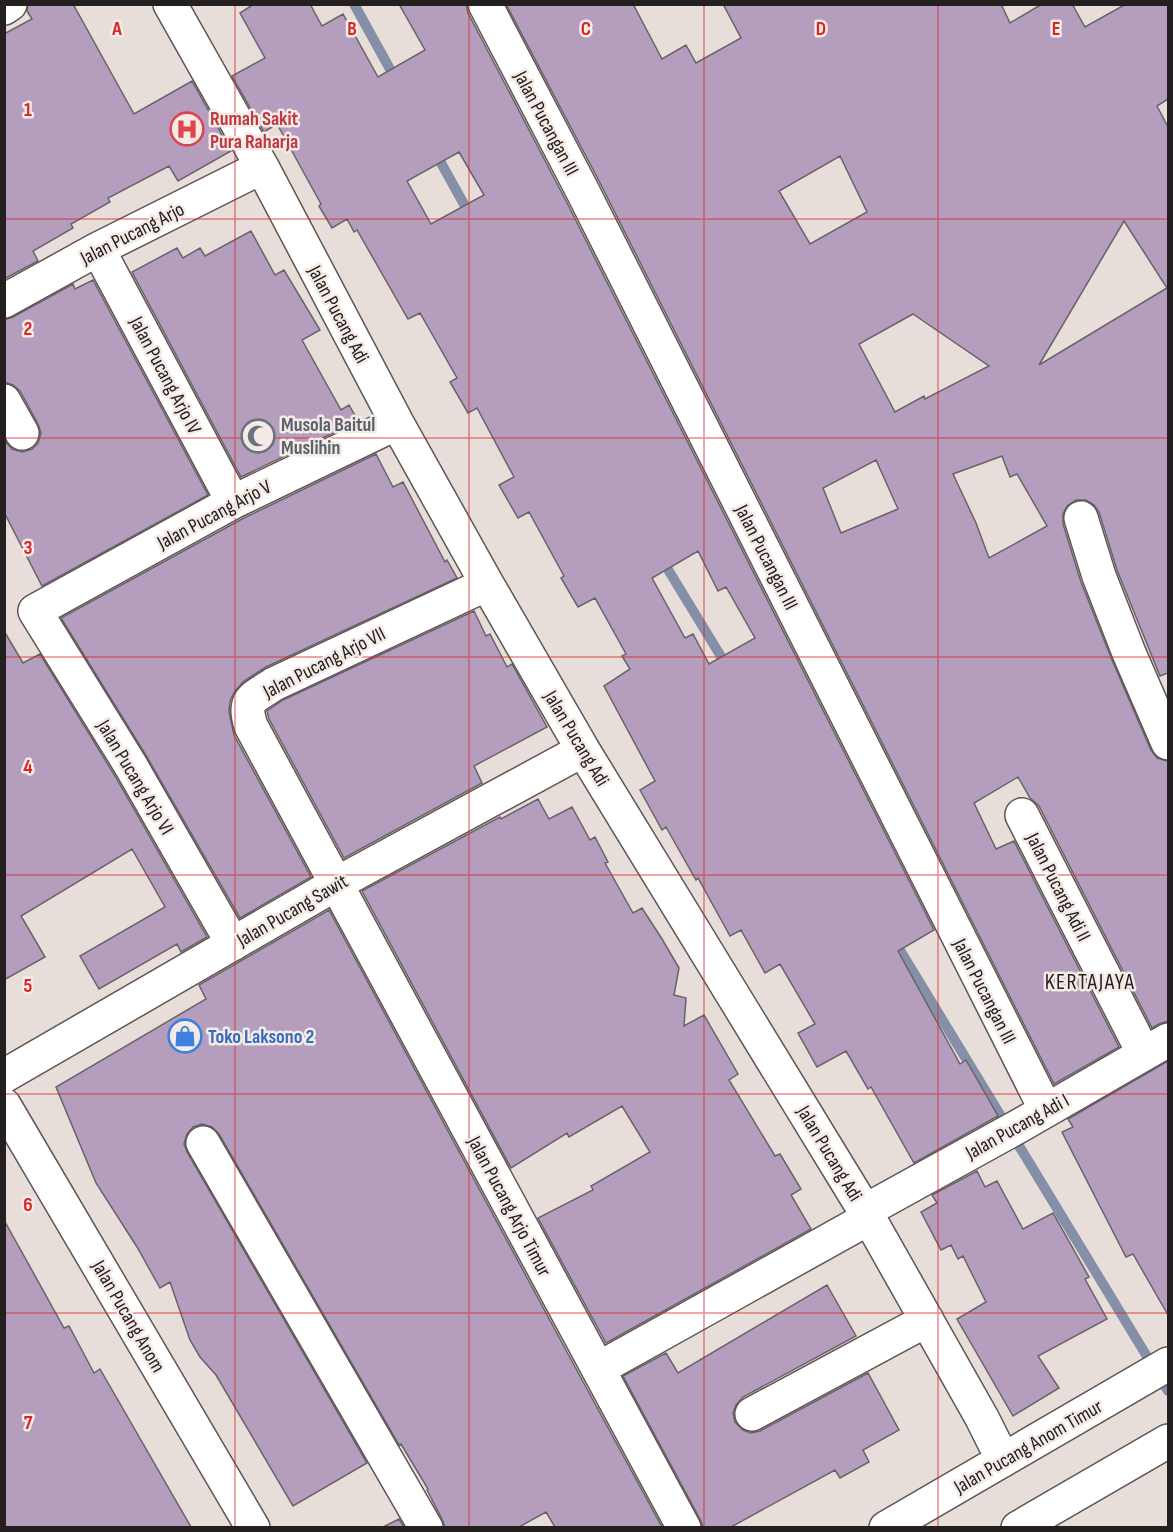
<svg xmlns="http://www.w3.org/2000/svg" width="1173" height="1532" viewBox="0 0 1173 1532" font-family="'Sofia Sans Condensed',sans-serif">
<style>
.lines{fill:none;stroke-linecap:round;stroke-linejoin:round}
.stream{stroke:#8590a8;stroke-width:10}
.building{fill:#b59dbe;stroke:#68636a;stroke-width:1.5;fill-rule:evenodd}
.minor-casing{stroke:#5f5653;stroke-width:36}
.major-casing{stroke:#5f5653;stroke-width:36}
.minor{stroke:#fff;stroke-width:33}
.major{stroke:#fff;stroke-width:33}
.grid{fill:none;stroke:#d62828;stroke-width:1.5;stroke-opacity:0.55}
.labels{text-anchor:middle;stroke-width:5;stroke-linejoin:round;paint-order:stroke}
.health-label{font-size:20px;font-weight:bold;fill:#be3a42;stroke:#f4eae6;text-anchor:start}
.street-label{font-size:20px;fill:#24201f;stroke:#f4eae6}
.worship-label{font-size:20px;font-weight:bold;fill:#5b616d;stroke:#f4eae6;text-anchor:start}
.shop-label{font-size:20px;font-weight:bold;fill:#366cbe;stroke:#f4eae6;text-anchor:start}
.quarter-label{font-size:22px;letter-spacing:1.5px;fill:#24201f;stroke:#f4eae6}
.grid-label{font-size:20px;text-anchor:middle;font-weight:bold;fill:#d62828;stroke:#f4eae6;stroke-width:5;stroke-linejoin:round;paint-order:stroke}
</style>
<rect width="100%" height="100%" fill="#e7ddd9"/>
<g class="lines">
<!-- stream -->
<path class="stream" d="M354,4L396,80
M435,152L471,217
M661,558L728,668
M892,937L1168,1391"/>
</g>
<!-- building -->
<path class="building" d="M28,4H73L134,114L192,81L231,151L178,181L169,166L108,198L110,202L71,224L73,228L33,251L38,261L4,279V34L32,19L27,11Z
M254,4H310L322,26L343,14L378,77L425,50L399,4H466L468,13L564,197L934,930L898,951L960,1064L966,1060L998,1116L914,1163L871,1087L868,1089L846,1051L817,1067L798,1033L815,1024L780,964L765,973L741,930L730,936L698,878L696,880L666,827L662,830L640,790L655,781L604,686L630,669L622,656L626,654L595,598L578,607L561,578L564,576L529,512L518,518L499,485L514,477L477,408L468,413L450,382L457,378L420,313L408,319L357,230L354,232L347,219L332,228L319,206L321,204L277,124L264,132L232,76L265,58L240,13ZM459,152L484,195L431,224L407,181ZM698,551L718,591L726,587L755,638L709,664L693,634L685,638L652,578Z
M506,4H633L662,59L686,45L696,63L741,38L723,4H1001L1010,23L1042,4H1072L1085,27L1126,4H1168V99L1157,106L1168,127V673L1160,676L1117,570L1099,512L1094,505L1086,500H1076L1067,506L1063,514V524L1081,582L1112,660L1151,750L1157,758L1168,761V1021L1159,1024L1152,1028L1039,806L1030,798L1018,777L974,803L996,849L1014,841L1119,1047L1054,1084L598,179ZM840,156L867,212L810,244L779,191ZM1124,221L1167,288L1039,365ZM913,314L989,366L925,399L924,396L895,412L859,344ZM1002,456L1010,477L1017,474L1047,526L989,558L976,523L953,474ZM876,460L898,509L841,533L823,488Z
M251,231L275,275L284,270L320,330L302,340L341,410L349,405L358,421L241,477L132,272L177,248L183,258L200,248L205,256Z
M93,280L208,495L42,586L4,512V440L12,449L22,452L32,449L38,443L41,433L38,424L20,391L13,385L4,382V320L13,317L73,284L75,289Z
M376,454L393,487L403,482L445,562L447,560L457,578L266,667L244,681L235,691L230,701L229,712L234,735L311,877L240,918L147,757L61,618L242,519Z
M474,611L486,636L490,634L507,667L512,664L547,727L474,766L482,783L344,858L269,719L267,711L283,700Z
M4,631L23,663L40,654L115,776L207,937L181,952L177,944L99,989L80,956L165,907L132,849L21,916L45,957L4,980Z
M538,799L549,819L572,807L590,840L595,837L608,862L605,863L633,913L642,908L662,939L679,968L674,995L686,998L684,1026L704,1015L738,1074L729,1080L775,1156L780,1154L801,1189L791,1195L811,1229L606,1343L538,1218L593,1190L591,1186L650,1152L622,1106L569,1137L567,1133L511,1168L362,891L500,817L501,819Z
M329,910L581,1378L662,1527H555L546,1512L519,1527H445L442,1519L427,1490L428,1489L401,1444L399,1445L219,1134L212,1127L202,1124L193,1127L187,1134L184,1144L187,1152L367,1463L293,1506L216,1375L200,1357L190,1340L170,1282L160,1288L137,1247L96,1183L56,1087L206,999L199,985Z
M1168,1061V1315L1133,1254L1126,1257L1062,1132L1073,1127L1068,1119Z
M977,1171L985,1187L997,1181L1023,1229L1053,1213L1089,1277L1085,1279L1107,1319L1038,1356L1059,1388L1013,1416L957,1319L986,1302L963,1256L958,1259L951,1245L941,1250L921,1212L937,1203L932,1195Z
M4,1220L64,1328L69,1326L94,1373L100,1369L191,1527H4Z
M827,1285L856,1336L743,1397L736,1405L733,1413L735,1422L743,1430L751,1433L760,1431L868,1373L899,1430L863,1450L869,1462L840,1478L835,1470L731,1527H703L700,1519L623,1376L666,1353L678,1373Z
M399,1519L404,1527H383Z"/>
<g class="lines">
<!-- minor casing -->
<g class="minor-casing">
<path id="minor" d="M170,4L262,167L397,423L487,584L583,750L865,1211L982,1418L1003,1460
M485,4L581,188L1046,1110
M4,8L10,4
M98,249L233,502
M4,301L98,249L262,167
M4,401L22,433
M1081,518L1099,576L1129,653L1168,743
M487,584L274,684C253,698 242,699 251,726L684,1528
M1022,815L1144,1054
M233,944L131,766L35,611L233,502L397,423
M4,1076L336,884L583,750
M4,1105L253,1528
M203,1143L426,1528
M865,1211L1019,1126L1168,1040
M598,1369L869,1218
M752,1414L927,1320"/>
</g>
<!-- major casing -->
<g class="major-casing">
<path id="major" d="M886,1528L1168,1364
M1018,1528L1168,1441"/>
</g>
<!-- minor -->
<use href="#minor" class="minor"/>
<!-- major -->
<use href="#major" class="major"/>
</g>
<!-- grid -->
<path class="grid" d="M235,4V1528M469,4V1528M704,4V1528M938,4V1528M4,219H1168M4,438H1168M4,657H1168M4,875H1168M4,1094H1168M4,1313H1168"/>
<!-- icons -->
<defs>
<g id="hospital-ring" transform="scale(1.725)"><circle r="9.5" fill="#f4eae6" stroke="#e0444e" stroke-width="1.5"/><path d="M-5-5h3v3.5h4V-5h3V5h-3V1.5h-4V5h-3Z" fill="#e0444e"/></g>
<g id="mosque-ring" transform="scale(1.725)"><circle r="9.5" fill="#f4eae6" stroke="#6b7280" stroke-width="1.5"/><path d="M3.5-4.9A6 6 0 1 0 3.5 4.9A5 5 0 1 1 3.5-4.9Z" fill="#6b7280"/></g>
<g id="shop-ring" transform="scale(1.725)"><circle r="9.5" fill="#f4eae6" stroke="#3f7fe0" stroke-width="1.5"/><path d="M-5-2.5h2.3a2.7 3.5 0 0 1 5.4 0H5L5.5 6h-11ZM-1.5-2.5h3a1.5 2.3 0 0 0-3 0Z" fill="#3f7fe0"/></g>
</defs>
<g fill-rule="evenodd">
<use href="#hospital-ring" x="187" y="129"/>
<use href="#mosque-ring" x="258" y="436"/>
<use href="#shop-ring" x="185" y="1036"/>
</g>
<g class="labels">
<!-- health labels -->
<g class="health-label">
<text x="210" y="125">Rumah Sakit<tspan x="210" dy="23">Pura Raharja</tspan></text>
</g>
<!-- street labels -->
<g class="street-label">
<text transform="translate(547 123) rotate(62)" y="7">Jalan Pucangan III</text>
<text transform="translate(132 233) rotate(-27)" y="7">Jalan Pucang Arjo</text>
<text transform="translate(339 314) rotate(62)" y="7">Jalan Pucang Adi</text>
<text transform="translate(166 375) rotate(62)" y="7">Jalan Pucang Arjo IV</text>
<text transform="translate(214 514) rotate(-28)" y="7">Jalan Pucang Arjo V</text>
<text transform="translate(767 557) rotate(63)" y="7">Jalan Pucangan III</text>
<text transform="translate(324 662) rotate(-27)" y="7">Jalan Pucang Arjo VII</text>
<text transform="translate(577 738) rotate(59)" y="7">Jalan Pucang Adi</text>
<text transform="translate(136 777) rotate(59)" y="7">Jalan Pucang Arjo VI</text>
<text transform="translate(1059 887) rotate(63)" y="7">Jalan Pucang Adi II</text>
<text transform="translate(292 910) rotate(-30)" y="7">Jalan Pucang Sawit</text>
<text transform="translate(985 991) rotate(63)" y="7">Jalan Pucangan III</text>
<text transform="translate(1017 1126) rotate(-29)" y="7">Jalan Pucang Adi I</text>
<text transform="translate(830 1153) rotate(59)" y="7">Jalan Pucang Adi</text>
<text transform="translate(510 1206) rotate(62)" y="7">Jalan Pucang Arjo Timur</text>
<text transform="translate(129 1316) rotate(60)" y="7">Jalan Pucang Anom</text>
<text transform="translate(1028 1446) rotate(-30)" y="7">Jalan Pucang Anom Timur</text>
</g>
<!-- worship labels -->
<g class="worship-label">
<text x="281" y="431">Musola Baitul<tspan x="281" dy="23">Muslihin</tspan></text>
</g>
<!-- shop labels -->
<g class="shop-label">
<text x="208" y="1043">Toko Laksono 2</text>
</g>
<!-- quarter labels -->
<g class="quarter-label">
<text x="1090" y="989">KERTAJAYA</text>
</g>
</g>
<g class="grid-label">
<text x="117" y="35">A</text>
<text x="352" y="35">B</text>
<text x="586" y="35">C</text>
<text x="821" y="35">D</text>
<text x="1056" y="35">E</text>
<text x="28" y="116">1</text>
<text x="28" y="335">2</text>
<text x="28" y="554">3</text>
<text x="28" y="773">4</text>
<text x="28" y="992">5</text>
<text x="28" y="1211">6</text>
<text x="28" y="1429">7</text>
</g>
<!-- border -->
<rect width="1173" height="1532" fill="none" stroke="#24201f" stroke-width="12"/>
</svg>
